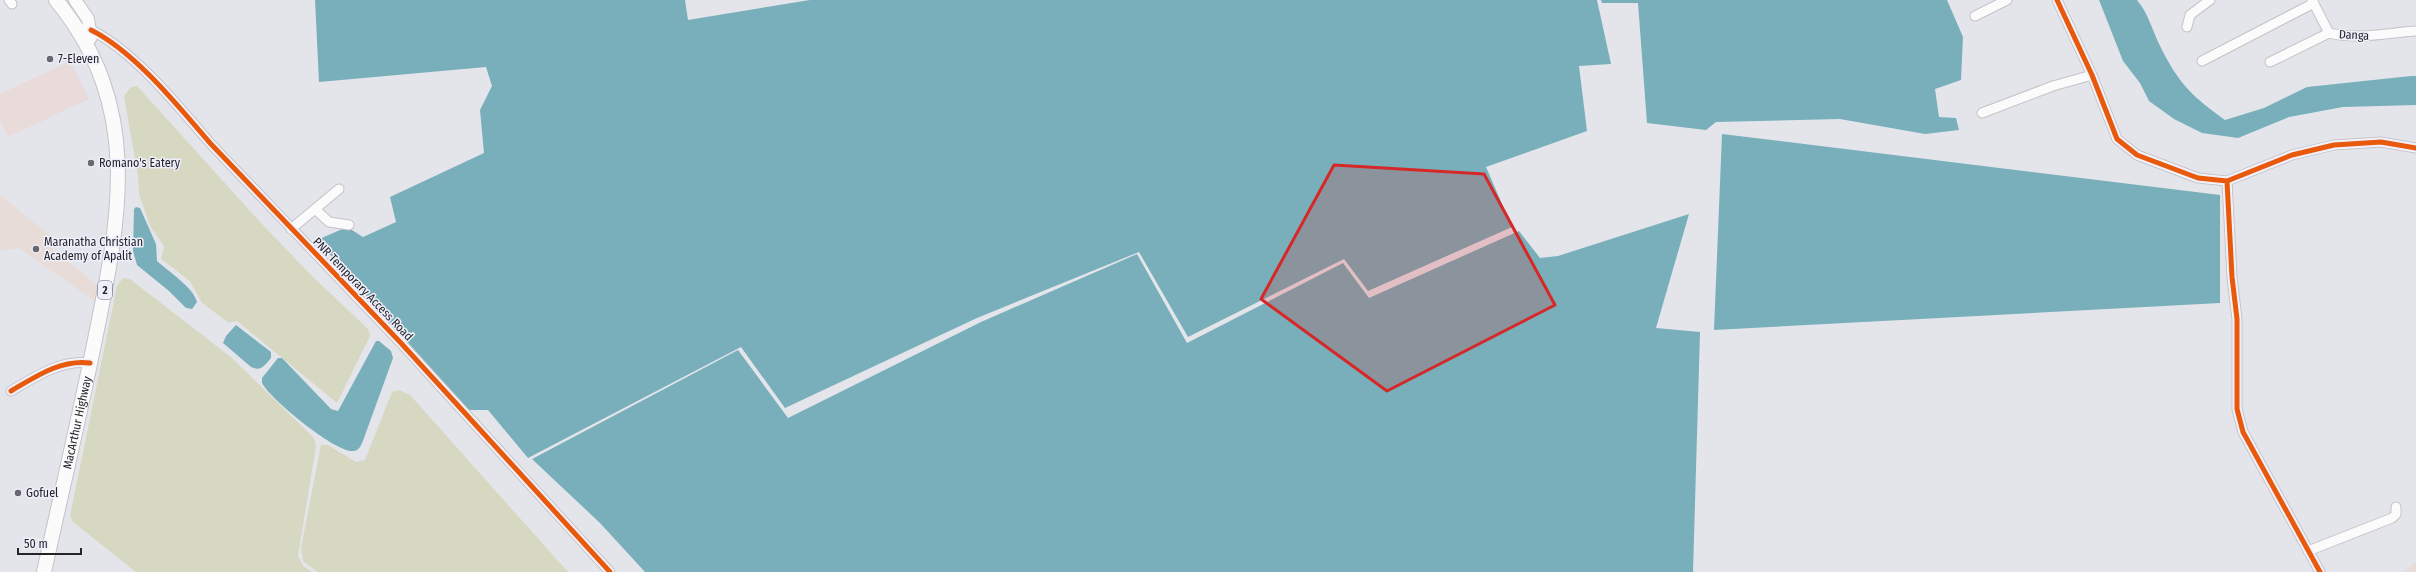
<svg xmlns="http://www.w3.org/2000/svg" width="2416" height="572" viewBox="0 0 2416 572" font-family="'Fira Sans Condensed',sans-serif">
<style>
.commercial{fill:#e8dbd9}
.education{fill:#e7dcd7}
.green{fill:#d6d8c1}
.water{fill:#78afbb}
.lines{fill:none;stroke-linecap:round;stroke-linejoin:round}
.minor-casing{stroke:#c3c3c8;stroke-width:11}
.major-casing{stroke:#c3c3c8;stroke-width:14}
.highway-casing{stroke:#c3c3c8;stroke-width:16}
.minor{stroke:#fbfbfc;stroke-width:9}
.major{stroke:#fbfbfc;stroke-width:12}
.highway{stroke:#fbfbfc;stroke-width:14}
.cycleway-casing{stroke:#eeeffb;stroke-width:8}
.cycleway{stroke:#e8590c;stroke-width:5}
.marked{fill:#d62828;fill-opacity:0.2;stroke:#d62828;stroke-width:3;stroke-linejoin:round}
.poi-dot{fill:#68686d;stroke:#eeeffb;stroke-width:1.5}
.labels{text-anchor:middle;stroke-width:3;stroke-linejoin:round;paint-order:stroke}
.shield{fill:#eeeffb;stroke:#616268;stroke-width:1}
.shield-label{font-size:11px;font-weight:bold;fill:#252529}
.street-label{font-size:12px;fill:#252529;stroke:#eeeffb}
.poi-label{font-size:12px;fill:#252529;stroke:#eeeffb;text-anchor:start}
</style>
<rect width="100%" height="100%" fill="#e4e5eb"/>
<!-- commercial -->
<path class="commercial" d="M70,61L89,99L8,137L0,121V94Z
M2416,562V572H2403Z"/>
<!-- education -->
<path class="education" d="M0,195L58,242L52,249L98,286L96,302L19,248L0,251Z"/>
<!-- green -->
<path class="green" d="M137,86L262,224L312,276L368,329L370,336L337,403L242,325L237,321L229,323L202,303L190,281L161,259L164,246L150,226L139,194L138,176L124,96L131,87Z
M123,278L130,279L232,358L314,438L316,446L298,556L303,566L312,572H136L73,522L70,516L117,286Z
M399,390L410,395L568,572H318L303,561L301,548L321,445H328L356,462L365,460L392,392Z"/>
<!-- water -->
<path class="water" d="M315,0H685L688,20L810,0H1597L1611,64L1579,66L1587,131L1486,167L1512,227L1368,291L1344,259L1188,337L1139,252L977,318L785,408L741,347L528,458L488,410H468L317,240L347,227L363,237L396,222L390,197L484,153L480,110L492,86L486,67L319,82Z
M1601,0H1947L1963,37L1961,80L1935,89L1939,117L1956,118L1959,130L1925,134L1840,119L1716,122L1706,130L1647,123L1638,3H1602Z
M2099,0H2137C2149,14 2153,33 2162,50C2180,85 2193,97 2225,120L2264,108L2307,87L2411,76H2416V105L2343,107L2289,117L2238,138L2202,133L2174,119L2149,101L2140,83L2123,61Z
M1722,134L2220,195V303L1714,330Z
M136,207L140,208L156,244L157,261C168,271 194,288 197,302L192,309L186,308L169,291L137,265L133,251L134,209Z
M1689,214L1656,328L1700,332L1693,572H645L600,523L532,459L738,350L788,418L981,322L1137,254L1187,343L1343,263L1369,298L1519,231L1540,258L1558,256Z
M236,325L271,352V358C265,365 261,372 251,367L223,343L226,336Z
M376,341H379L391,351L393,358L364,438C362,443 360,451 353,451C336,453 270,399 262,383V378L278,358H282L331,409L338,411Z"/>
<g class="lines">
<!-- minor casing -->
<g class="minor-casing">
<path id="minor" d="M9,0L12,4
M2057,0L2092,75L2117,139L2137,155L2198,178L2227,181L2292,155L2334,145L2381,142L2416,148
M2312,0L2329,33
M1975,16L2007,0
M2187,27L2190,15L2210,0
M91,30C135,52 178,106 210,143L400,342L610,572
M2329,33C2359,40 2386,33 2416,31
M2202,61L2314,3
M2270,62L2329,33
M1982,113L2053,86L2092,75
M2227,181L2232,277L2237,319V409L2243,432L2320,572
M315,209L329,222L349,225
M291,229L339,189
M11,391C35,377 61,359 90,363
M2308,551L2392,518L2396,514V507"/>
</g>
<!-- major casing -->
<g class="major-casing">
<path id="major" d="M75,0L88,19L91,37L87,43"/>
</g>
<!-- highway casing -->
<g class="highway-casing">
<g id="highway">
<path id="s1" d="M44,572C60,499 77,427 92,354C118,226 147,111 56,0"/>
</g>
</g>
<!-- minor -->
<use href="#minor" class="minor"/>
<!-- major -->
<use href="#major" class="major"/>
<!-- highway -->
<use href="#highway" class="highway"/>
<!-- cycleway casing -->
<g class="cycleway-casing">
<path id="cycleway" d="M2057,0L2092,75L2117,139L2137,155L2198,178L2227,181L2292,155L2334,145L2381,142L2416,148
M91,30C135,52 178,106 210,143L400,342L610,572
M2227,181L2232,277L2237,319V409L2243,432L2320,572
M11,391C35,377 61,359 90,363"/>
</g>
<!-- cycleway -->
<use href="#cycleway" class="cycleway"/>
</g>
<!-- marked area -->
<path class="marked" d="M1334,165L1484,174L1555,305L1387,391L1261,299Z"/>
<!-- markers -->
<g class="poi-dot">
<circle cx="50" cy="59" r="4"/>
<circle cx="91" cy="163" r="4"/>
<circle cx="36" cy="249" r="4"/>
<circle cx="18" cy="493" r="4"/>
</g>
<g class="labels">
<!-- shield labels -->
<rect class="shield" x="98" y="281" width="14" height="18" rx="3"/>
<g class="shield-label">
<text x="105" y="294">2</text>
</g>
<!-- street labels -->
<g class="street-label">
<text transform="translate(2354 35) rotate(3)" y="4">Danga</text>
<text transform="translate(363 289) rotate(46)" y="4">PNR Temporary Access Road</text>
<text dy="4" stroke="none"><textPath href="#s1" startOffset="153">MacArthur Highway</textPath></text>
</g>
<!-- poi labels -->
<g class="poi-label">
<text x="58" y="63">7-Eleven</text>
<text x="99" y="167">Romano's Eatery</text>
<text x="44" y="246">Maranatha Christian<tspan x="44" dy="14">Academy of Apalit</tspan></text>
<text x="26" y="497">Gofuel</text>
</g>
</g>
<!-- scale -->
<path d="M18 548v6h63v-6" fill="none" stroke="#252529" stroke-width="2"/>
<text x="24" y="548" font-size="12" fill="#252529" stroke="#eeeffb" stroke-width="3" paint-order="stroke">50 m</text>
</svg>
